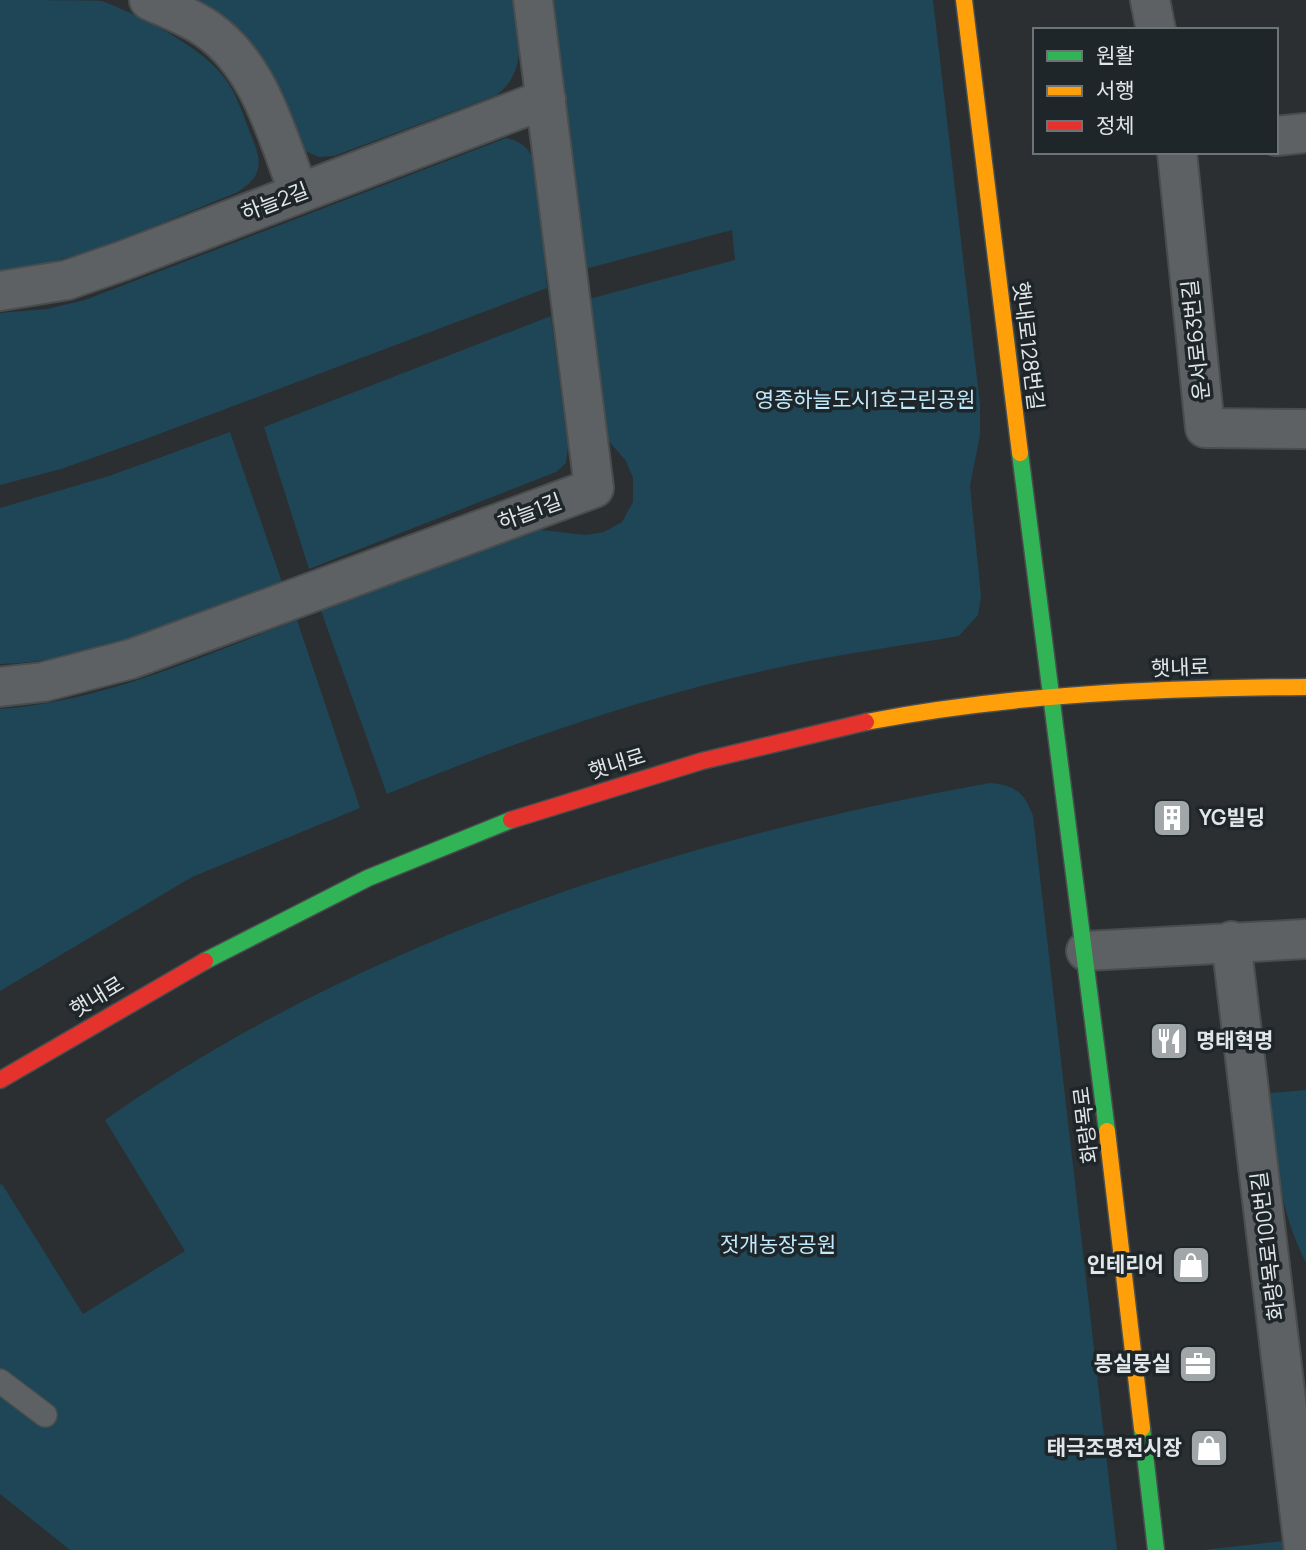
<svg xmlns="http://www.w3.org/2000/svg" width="1306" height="1550" viewBox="0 0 1306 1550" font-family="Manrope,'Noto Sans KR',sans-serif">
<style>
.green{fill:#1e4656}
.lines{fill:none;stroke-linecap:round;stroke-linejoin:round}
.lane-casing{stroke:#494d4e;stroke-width:26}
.street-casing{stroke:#494d4e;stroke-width:42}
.fast-casing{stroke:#494d4e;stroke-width:19}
.slow-casing{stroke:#494d4e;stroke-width:19}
.jam-casing{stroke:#494d4e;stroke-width:19}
.lane{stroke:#5e6163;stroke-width:23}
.street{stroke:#5e6163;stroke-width:38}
.fast{stroke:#30b455;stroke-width:16}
.slow{stroke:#ff9f0a;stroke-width:16}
.jam{stroke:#e5322d;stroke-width:16}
.labels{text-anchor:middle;stroke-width:7;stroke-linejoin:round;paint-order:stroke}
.street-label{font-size:21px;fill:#e1e6e8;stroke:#1f262a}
.park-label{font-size:21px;fill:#bfeafd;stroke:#1f262a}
.poi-label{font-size:21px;font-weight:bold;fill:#e1e6e8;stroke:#1f262a;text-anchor:end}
</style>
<rect width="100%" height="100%" fill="#2b2f31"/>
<!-- green -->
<path class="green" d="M0,0C23,0 84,0 102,1C136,14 192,42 217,69C235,87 242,112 251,135C263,164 263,176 236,193C163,221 78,264 0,271Z
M192,0H514C518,37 529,68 497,95L334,156L319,157L305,151L297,141L278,86L256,48L240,29Z
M549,0H933L980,404V435L970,486L981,596L978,615L959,636C900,646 840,654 781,667C647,695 514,742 387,794L320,608L541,530L586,535L604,532L622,522L633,502V478L626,461L607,439L589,299L735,260L732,230L585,269Z
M506,138C523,142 529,148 536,165L547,288L143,440L61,469L0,485V313L47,309L85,300Z
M551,316L568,448L566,463L556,472L309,569L264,427Z
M230,432L282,582C195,616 94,662 0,664V508L109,476Z
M297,620L360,808L192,877L0,991V709C105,701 200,657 297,620Z
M990,783C1015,785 1025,793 1033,816L1117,1550H70L0,1494V1185L2,1184L83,1314L185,1251L105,1120C365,937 680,839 990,783Z
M1306,1090V1263C1277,1204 1276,1157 1270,1093Z
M1283,1541L1284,1550H1203Z"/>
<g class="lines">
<!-- lane casing -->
<g class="lane-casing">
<path id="lane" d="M0,1381L45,1415"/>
</g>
<!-- street casing -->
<g class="street-casing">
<path id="street" d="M149,0C168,9 190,17 207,29C260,65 277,136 299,193
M1150,0L1156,30
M1276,136L1306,133
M1177,152L1205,428L1306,429
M0,291L67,280L122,261L546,99
M0,687L43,682L131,659L594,488L533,0
M1231,941L1304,1550
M1086,951L1306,939"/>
</g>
<!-- fast casing -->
<g class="fast-casing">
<path id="fast" d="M1020,453L1107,1131
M205,961L368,878L511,820
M1142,1428L1156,1550"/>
</g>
<!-- slow casing -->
<g class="slow-casing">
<path id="slow" d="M964,0L1020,453
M866,722C1012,694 1158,688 1306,687
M1107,1131L1142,1428"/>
</g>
<!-- jam casing -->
<g class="jam-casing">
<path id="jam" d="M511,820L702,761L866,722
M0,1080L205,961"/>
</g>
<!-- lane -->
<use href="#lane" class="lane"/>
<!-- street -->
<use href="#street" class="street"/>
<!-- fast -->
<use href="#fast" class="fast"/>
<!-- slow -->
<use href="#slow" class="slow"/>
<!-- jam -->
<use href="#jam" class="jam"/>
</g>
<!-- icons -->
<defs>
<g id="building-square" transform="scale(2.0125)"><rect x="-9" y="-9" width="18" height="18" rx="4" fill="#a1a6a8" stroke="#1f262a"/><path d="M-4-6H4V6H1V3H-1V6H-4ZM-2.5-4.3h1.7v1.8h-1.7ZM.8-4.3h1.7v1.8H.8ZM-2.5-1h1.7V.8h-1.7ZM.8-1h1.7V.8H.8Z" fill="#fff"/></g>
<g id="restaurant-square" transform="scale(2.0125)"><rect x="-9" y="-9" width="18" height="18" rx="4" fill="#a1a6a8" stroke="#1f262a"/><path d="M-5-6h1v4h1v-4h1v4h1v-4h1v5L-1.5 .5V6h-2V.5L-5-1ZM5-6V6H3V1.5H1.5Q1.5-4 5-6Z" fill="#fff"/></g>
<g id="shop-square" transform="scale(2.0125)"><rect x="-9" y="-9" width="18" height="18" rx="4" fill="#a1a6a8" stroke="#1f262a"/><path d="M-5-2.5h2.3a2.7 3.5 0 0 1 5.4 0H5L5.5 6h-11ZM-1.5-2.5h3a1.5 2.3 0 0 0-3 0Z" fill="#fff"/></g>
<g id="office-square" transform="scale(2.0125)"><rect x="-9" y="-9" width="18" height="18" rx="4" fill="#a1a6a8" stroke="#1f262a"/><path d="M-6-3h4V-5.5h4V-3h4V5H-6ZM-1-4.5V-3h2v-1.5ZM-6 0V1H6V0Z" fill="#fff"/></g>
</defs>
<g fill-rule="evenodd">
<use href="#building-square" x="1172" y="818"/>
<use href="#restaurant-square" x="1169" y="1041"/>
<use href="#shop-square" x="1191" y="1265"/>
<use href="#office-square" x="1198" y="1364"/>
<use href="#shop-square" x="1209" y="1448"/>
</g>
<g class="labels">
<!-- street labels -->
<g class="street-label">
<text transform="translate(275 202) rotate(-21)" y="7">하늘2길</text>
<text transform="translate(1196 340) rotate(-96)" y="7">운서로63번길</text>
<text transform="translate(1028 346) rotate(83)" y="7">햇내로128번길</text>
<text transform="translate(530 512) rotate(-20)" y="7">하늘1길</text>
<text transform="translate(1180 668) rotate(-2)" y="7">햇내로</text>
<text transform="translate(617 764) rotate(-17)" y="7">햇내로</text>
<text transform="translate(97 997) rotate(-31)" y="7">햇내로</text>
<text transform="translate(1086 1125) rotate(-97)" y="7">화랑목로</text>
<text transform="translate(1268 1246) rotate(-97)" y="7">화랑목로100번길</text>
</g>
<!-- park labels -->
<g class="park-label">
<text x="865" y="407">영종하늘도시1호근린공원</text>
<text x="778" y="1252">젓개농장공원</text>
</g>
<!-- poi labels -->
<g class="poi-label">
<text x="1199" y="825" text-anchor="start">YG빌딩</text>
<text x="1196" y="1048" text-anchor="start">명태혁명</text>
<text x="1164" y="1272">인테리어</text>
<text x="1171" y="1371">몽실뭉실</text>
<text x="1182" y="1455">태극조명전시장</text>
</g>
</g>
<!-- legend -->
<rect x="1033" y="28" width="245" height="126" fill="#1f262a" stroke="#6d7376" stroke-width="2"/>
<rect x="1047" y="51" width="35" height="10" fill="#30b455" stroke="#6d7376" stroke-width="2"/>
<text x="1096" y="63" font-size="21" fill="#e1e6e8">원활</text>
<rect x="1047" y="86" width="35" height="10" fill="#ff9f0a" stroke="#6d7376" stroke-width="2"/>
<text x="1096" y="98" font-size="21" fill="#e1e6e8">서행</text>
<rect x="1047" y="121" width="35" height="10" fill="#e5322d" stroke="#6d7376" stroke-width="2"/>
<text x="1096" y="133" font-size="21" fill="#e1e6e8">정체</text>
</svg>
